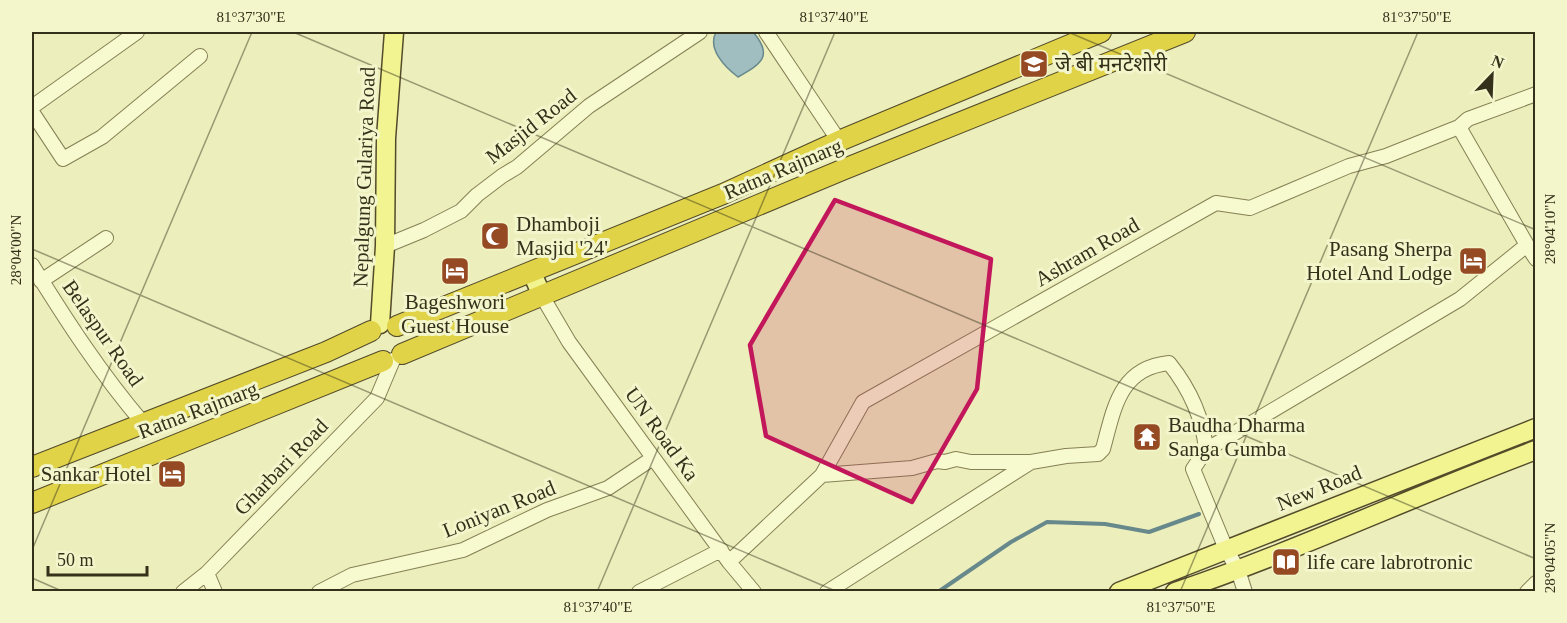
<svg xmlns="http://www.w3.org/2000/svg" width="1567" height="623" viewBox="0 0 1567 623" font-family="'Times New Roman','Noto Sans Devanagari',serif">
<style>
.water{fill:#a0bdbf;stroke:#68898c;stroke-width:1.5}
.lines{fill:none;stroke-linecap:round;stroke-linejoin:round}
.stream{stroke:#68898c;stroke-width:4}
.minor-casing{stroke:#858055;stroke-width:16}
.major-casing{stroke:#534b2a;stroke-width:21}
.highway-casing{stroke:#534b2a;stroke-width:22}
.minor{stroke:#f7f9ce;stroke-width:14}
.major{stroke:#f1f491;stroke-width:18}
.highway{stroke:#e1d348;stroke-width:20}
.marked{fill:#c2185b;fill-opacity:0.2;stroke:#c2185b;stroke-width:4.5;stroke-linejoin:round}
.ticks{fill:none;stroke:#34301a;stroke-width:1.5;stroke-opacity:0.45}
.labels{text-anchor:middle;stroke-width:6;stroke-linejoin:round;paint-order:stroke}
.poi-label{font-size:21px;fill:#34301a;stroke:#f3f6cb;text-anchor:start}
.street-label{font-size:21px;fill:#34301a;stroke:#f3f6cb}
.neatline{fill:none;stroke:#34301a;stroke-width:2}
.ticks-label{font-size:15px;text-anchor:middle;fill:#34301a}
</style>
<rect width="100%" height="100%" fill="#eceebb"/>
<!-- water -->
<path class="water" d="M716,32H753C774,56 761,64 738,77C725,67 707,49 716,32Z"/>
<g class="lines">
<!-- stream -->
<path class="stream" d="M938,592L1011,542L1047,522L1105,524L1149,532L1199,514"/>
<!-- minor casing -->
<g class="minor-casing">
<path id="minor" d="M766,32L839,141
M32,107L137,32
M32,112L63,159L102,137L200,56
M1459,127L1527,245
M385,246L424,230L461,211L477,195L502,176L517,167L589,106L700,32
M32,265C66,320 101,374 143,423
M41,281L106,238
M542,296L569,342L729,562L754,592
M822,475L912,468L937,461L945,462L956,459L971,462H1031L1066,456L1098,454L1103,449C1114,409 1119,368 1169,363C1189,388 1203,417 1206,450
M729,562L822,475L863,402L1216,203L1250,208L1349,166L1386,156L1459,127L1468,119L1536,94
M207,573L215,592
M183,592L207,573L377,398L393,360
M319,592L352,575L463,550L547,510L608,488L653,458
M639,592L721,550
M827,592L1031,462
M1245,592L1238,570L1226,549L1193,469L1206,450L1460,299L1527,245L1536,259
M1527,592L1536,583"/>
</g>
<!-- major casing -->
<g class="major-casing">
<path id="major" d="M532,273L542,296
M380,324L385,246L386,138L394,32
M1119,592L1536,428
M1175,592C1297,551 1415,495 1536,450"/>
</g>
<!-- highway casing -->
<g class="highway-casing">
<path id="highway" d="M397,326L723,194L839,141L1101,32
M402,354L842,170L1185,32
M32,467L326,352L371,331
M32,503L383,361"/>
</g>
<!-- minor -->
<use href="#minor" class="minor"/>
<!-- major -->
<use href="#major" class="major"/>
<!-- highway -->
<use href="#highway" class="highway"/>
</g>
<!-- marked area -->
<path class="marked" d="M835,200L991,259L977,389L912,502L766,436L750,345Z"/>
<!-- ticks -->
<path class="ticks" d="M293,32L1536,559M1068,32L1536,230M32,249L838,592M32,550L252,32M32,578L64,592M597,592L835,32M1180,592L1418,32"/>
<!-- icons -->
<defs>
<g id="school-square" transform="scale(1.5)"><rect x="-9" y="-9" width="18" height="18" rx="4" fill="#954a24" stroke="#f3f6cb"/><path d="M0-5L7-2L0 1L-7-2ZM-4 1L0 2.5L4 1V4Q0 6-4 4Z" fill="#fff"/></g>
<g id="mosque-square" transform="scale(1.5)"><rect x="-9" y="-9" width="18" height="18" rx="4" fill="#954a24" stroke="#f3f6cb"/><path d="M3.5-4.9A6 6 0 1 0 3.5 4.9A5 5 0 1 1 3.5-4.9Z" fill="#fff"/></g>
<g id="hotel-square" transform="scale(1.5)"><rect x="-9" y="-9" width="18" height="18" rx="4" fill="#954a24" stroke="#f3f6cb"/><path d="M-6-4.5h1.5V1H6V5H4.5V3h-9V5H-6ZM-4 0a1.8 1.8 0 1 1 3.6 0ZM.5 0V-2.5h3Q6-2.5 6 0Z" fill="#fff"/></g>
<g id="temple-square" transform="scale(1.5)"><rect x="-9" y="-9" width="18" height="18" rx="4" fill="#954a24" stroke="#f3f6cb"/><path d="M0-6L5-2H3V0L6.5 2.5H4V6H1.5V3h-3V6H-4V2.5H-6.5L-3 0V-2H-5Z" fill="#fff"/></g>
<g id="library-square" transform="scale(1.5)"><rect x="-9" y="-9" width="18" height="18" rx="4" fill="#954a24" stroke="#f3f6cb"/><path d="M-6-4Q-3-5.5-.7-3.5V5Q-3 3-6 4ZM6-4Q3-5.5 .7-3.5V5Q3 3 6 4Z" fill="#fff"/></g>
</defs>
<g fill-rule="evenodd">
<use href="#school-square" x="1034" y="64"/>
<use href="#mosque-square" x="495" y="236"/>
<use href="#hotel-square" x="1473" y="261"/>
<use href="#hotel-square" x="455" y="271"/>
<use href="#temple-square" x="1147" y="437"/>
<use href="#hotel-square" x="172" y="474"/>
<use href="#library-square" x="1286" y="562"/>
</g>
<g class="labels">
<!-- poi labels -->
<g class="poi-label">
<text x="1055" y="71">जे बी मनटेशोरी</text>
<text x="516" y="231">Dhamboji<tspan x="516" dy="24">Masjid '24'</tspan></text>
<text x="1452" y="256" text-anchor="end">Pasang Sherpa<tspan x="1452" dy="24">Hotel And Lodge</tspan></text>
<text x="455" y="309" text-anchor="middle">Bageshwori<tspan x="455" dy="24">Guest House</tspan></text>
<text x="1168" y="432">Baudha Dharma<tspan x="1168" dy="24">Sanga Gumba</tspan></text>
<text x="151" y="481" text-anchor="end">Sankar Hotel</text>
<text x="1307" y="569">life care labrotronic</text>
</g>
<!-- street labels -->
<g class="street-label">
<text transform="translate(531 126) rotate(-38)" y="7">Masjid Road</text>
<text transform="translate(783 169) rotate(-23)" y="7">Ratna Rajmarg</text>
<text transform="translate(364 177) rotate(-88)" y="7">Nepalgung Gulariya Road</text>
<text transform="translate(1087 252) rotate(-30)" y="7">Ashram Road</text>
<text transform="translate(103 333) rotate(55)" y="7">Belaspur Road</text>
<text transform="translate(198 410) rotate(-21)" y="7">Ratna Rajmarg</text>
<text transform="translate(662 434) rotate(54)" y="7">UN Road Ka</text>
<text transform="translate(281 467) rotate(-46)" y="7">Gharbari Road</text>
<text transform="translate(1319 488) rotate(-22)" y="7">New Road</text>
<text transform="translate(499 509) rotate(-22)" y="7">Loniyan Road</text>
</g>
</g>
<!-- border -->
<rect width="1567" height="623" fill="none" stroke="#f3f6cb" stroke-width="66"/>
<!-- north arrow -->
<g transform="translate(1492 75) rotate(23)" stroke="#f3f6cb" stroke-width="4.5" paint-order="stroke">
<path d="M0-4.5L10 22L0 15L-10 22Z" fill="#34301a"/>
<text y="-9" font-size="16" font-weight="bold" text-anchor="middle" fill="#34301a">N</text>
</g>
<!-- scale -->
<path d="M48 566v9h99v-9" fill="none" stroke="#34301a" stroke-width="3"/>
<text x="57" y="566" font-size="18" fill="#34301a" stroke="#f3f6cb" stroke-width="4.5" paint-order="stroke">50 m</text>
<rect x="33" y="33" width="1501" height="557" class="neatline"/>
<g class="ticks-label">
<text x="251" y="22">81°37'30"E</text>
<text x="834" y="22">81°37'40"E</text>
<text x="1417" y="22">81°37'50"E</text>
<text transform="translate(1550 229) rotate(-90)" y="5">28°04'10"N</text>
<text transform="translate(16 250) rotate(-90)" y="5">28°04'00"N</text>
<text transform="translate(1550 558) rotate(-90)" y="5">28°04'05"N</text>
<text x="598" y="612">81°37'40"E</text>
<text x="1181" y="612">81°37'50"E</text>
</g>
</svg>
